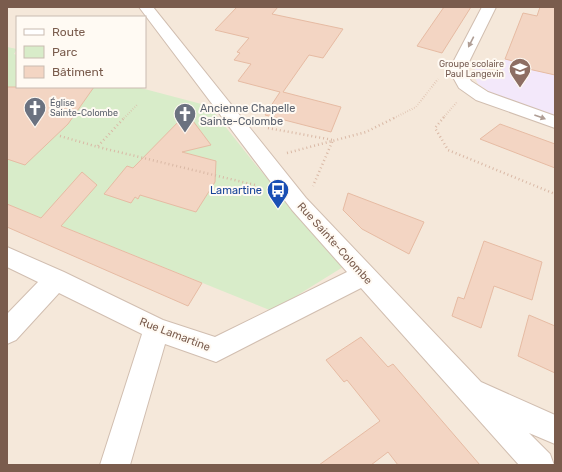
<svg xmlns="http://www.w3.org/2000/svg" width="562" height="472" viewBox="0 0 562 472" font-family="Rubik,sans-serif">
<style>
.residential{fill:#f5e8da;fill-rule:evenodd}
.education{fill:#f3e8fa}
.green{fill:#d8ecc9}
.building{fill:#f3d5c3;stroke:#e6bba3}
.lines{fill:none;stroke-linecap:round;stroke-linejoin:round}
.minor-casing{stroke:#d1beb0;stroke-width:2}
.path-far1{stroke:#d9b8a5;stroke-width:2;stroke-dasharray:0.5 2;stroke-linecap:butt}
.path{stroke:#d9b8a5;stroke-width:2.5;stroke-dasharray:1 3;stroke-linecap:butt}
.minor{fill:#fff;fill-rule:evenodd}
.oneway{fill:#af9d94}
.labels{text-anchor:middle;stroke-width:4;stroke-linejoin:round;paint-order:stroke}
.far-education-label{font-size:9px;fill:#785e54;stroke:#fffaf3;text-anchor:end}
.far-worship-label{font-size:9px;fill:#5b616d;stroke:#fffaf3;text-anchor:start}
.worship-label{font-size:11px;fill:#5b616d;stroke:#fffaf3;text-anchor:start}
.transit-label{font-size:11px;fill:#164399;stroke:#fffaf3;text-anchor:end}
.street-label{font-size:11px;fill:#7a5c4d;stroke:#fffaf3}
</style>
<rect width="100%" height="100%" fill="#fdf6ec"/>
<!-- residential -->
<path class="residential" d="M7,7H555V465H7ZM17,17H145V87H17Z"/>
<!-- education -->
<path class="education" d="M505,59L525,64L524,68L555,75V117L494,95L478,84L473,74L476,67L500,73Z"/>
<!-- green -->
<path class="green" d="M7,47L17,49L14,54L17,55V87H137L209,106L255,164L343,267L272,311L7,204Z"/>
<!-- building -->
<path class="building" d="M237,7H278L272,14L343,29L323,58L309,55L283,92L341,107L331,132L265,115L280,92L238,81L251,64L234,60L240,53L237,52L249,38L215,30Z
M444,7H471L442,53L417,46Z
M540,7H555V75L524,68L525,64L505,59L523,13L537,16Z
M7,87H94L68,124L25,165L7,159Z
M187,113L211,145L182,152L216,161L215,182L196,212L140,195L138,199L135,197L131,203L104,194L127,166L133,168Z
M500,124L555,144V168L480,139Z
M82,172L97,185L61,226L202,283L188,306L7,227V204L41,218Z
M348,193L424,222L409,254L362,229L343,210Z
M484,241L542,262L532,300L494,286L481,328L452,316L458,297L464,299Z
M529,315L555,326V373L518,356Z
M361,337L388,367L393,364L480,465H398L388,452L371,465H319L380,421L347,380L344,382L326,360Z"/>
<g class="lines">
<!-- minor casing -->
<g class="minor-casing">
<path id="minor" d="M139,7H153L306,198L481,382L555,415V444L529,433L550,454L554,465H519L361,288L216,362L165,344L130,465H100L142,334L59,293L16,340L7,344V314L38,282L7,267V247L64,272L163,320L215,337L347,272L292,210Z
M482,7H496L465,70L471,81L488,92L555,116V128L476,100L459,88L449,70Z"/>
</g>
<!-- path-far1 -->
<path class="path-far1" d="M124,118L138,104
M394,118L416,107L438,79
M443,118L457,102"/>
<!-- path -->
<path class="path" d="M444,117L435,128L448,150L555,194
M268,128L333,140L313,186
M60,136L98,147L255,185
M98,146L125,117
M287,153L366,132L396,117"/>
<!-- minor -->
<use href="#minor" class="minor"/>
</g>
<!-- one-way arrows -->
<defs><path id="oneway-solid" d="M-6-.8H1V-3.2L6.5 0L1 3.2V.8H-6Z"/></defs>
<g class="oneway">
<use href="#oneway-solid" transform="translate(471 42) rotate(117)"/>
<use href="#oneway-solid" transform="translate(540 117) rotate(20)"/>
</g>
<!-- icons -->
<defs>
<g id="school-pin" transform="scale(1.15)"><path d="M0 17L-7.5 6A9.5 9.5 0 1 1 7.5 6Z" fill="#8d6e63" stroke="#fffaf3"/><path d="M0-5L7-2L0 1L-7-2ZM-4 1L0 2.5L4 1V4Q0 6-4 4Z" fill="#fff"/></g>
<g id="church-pin" transform="scale(1.15)"><path d="M0 17L-7.5 6A9.5 9.5 0 1 1 7.5 6Z" fill="#6b7280" stroke="#fffaf3"/><path d="M-1.2-6h2.4v3.5h3.3v2.4h-3.3V6h-2.4V-.1h-3.3v-2.4h3.3Z" fill="#fff"/></g>
<g id="bus-pin" transform="scale(1.15)"><path d="M0 17L-7.5 6A9.5 9.5 0 1 1 7.5 6Z" fill="#1a4fb4" stroke="#fffaf3"/><path d="M-5-6H5V4H4V6H2V4H-2V6H-4V4H-5ZM-3.5-4V0h7V-4ZM-3.5 1.2v1.5H-2V1.2ZM2 1.2v1.5H3.5V1.2Z" fill="#fff"/></g>
</defs>
<g fill-rule="evenodd">
<use href="#school-pin" x="520" y="69"/>
<use href="#church-pin" x="35" y="108"/>
<use href="#church-pin" x="185" y="114"/>
<use href="#bus-pin" x="278" y="190"/>
</g>
<g class="labels">
<!-- far-education labels -->
<g class="far-education-label">
<text x="504" y="67">Groupe scolaire<tspan x="504" dy="10">Paul Langevin</tspan></text>
</g>
<!-- far-worship labels -->
<g class="far-worship-label">
<text x="50" y="106">Église<tspan x="50" dy="10">Sainte-Colombe</tspan></text>
</g>
<!-- worship labels -->
<g class="worship-label">
<text x="200" y="112">Ancienne Chapelle<tspan x="200" dy="13">Sainte-Colombe</tspan></text>
</g>
<!-- transit labels -->
<g class="transit-label">
<text x="262" y="194">Lamartine</text>
</g>
<!-- street labels -->
<g class="street-label">
<text transform="translate(335 243) rotate(48)" y="4">Rue Sainte-Colombe</text>
<text transform="translate(175 334) rotate(21)" y="4">Rue Lamartine</text>
</g>
</g>
<!-- border -->
<rect width="562" height="472" fill="none" stroke="#7a5c4d" stroke-width="16"/>
<!-- legend -->
<rect x="16" y="16" width="130" height="72" fill="#fffaf3" stroke="#cabbb1"/>
<rect x="24" y="29" width="20" height="6" fill="#ffffff" stroke="#cabbb1"/>
<text x="52" y="36" font-size="12" fill="#7a5c4d">Route</text>
<rect x="24" y="46" width="20" height="12" fill="#d8ecc9" stroke="#cabbb1"/>
<text x="52" y="56" font-size="12" fill="#7a5c4d">Parc</text>
<rect x="24" y="66" width="20" height="12" fill="#f3d5c3" stroke="#cabbb1"/>
<text x="52" y="76" font-size="12" fill="#7a5c4d">Bâtiment</text>
</svg>
